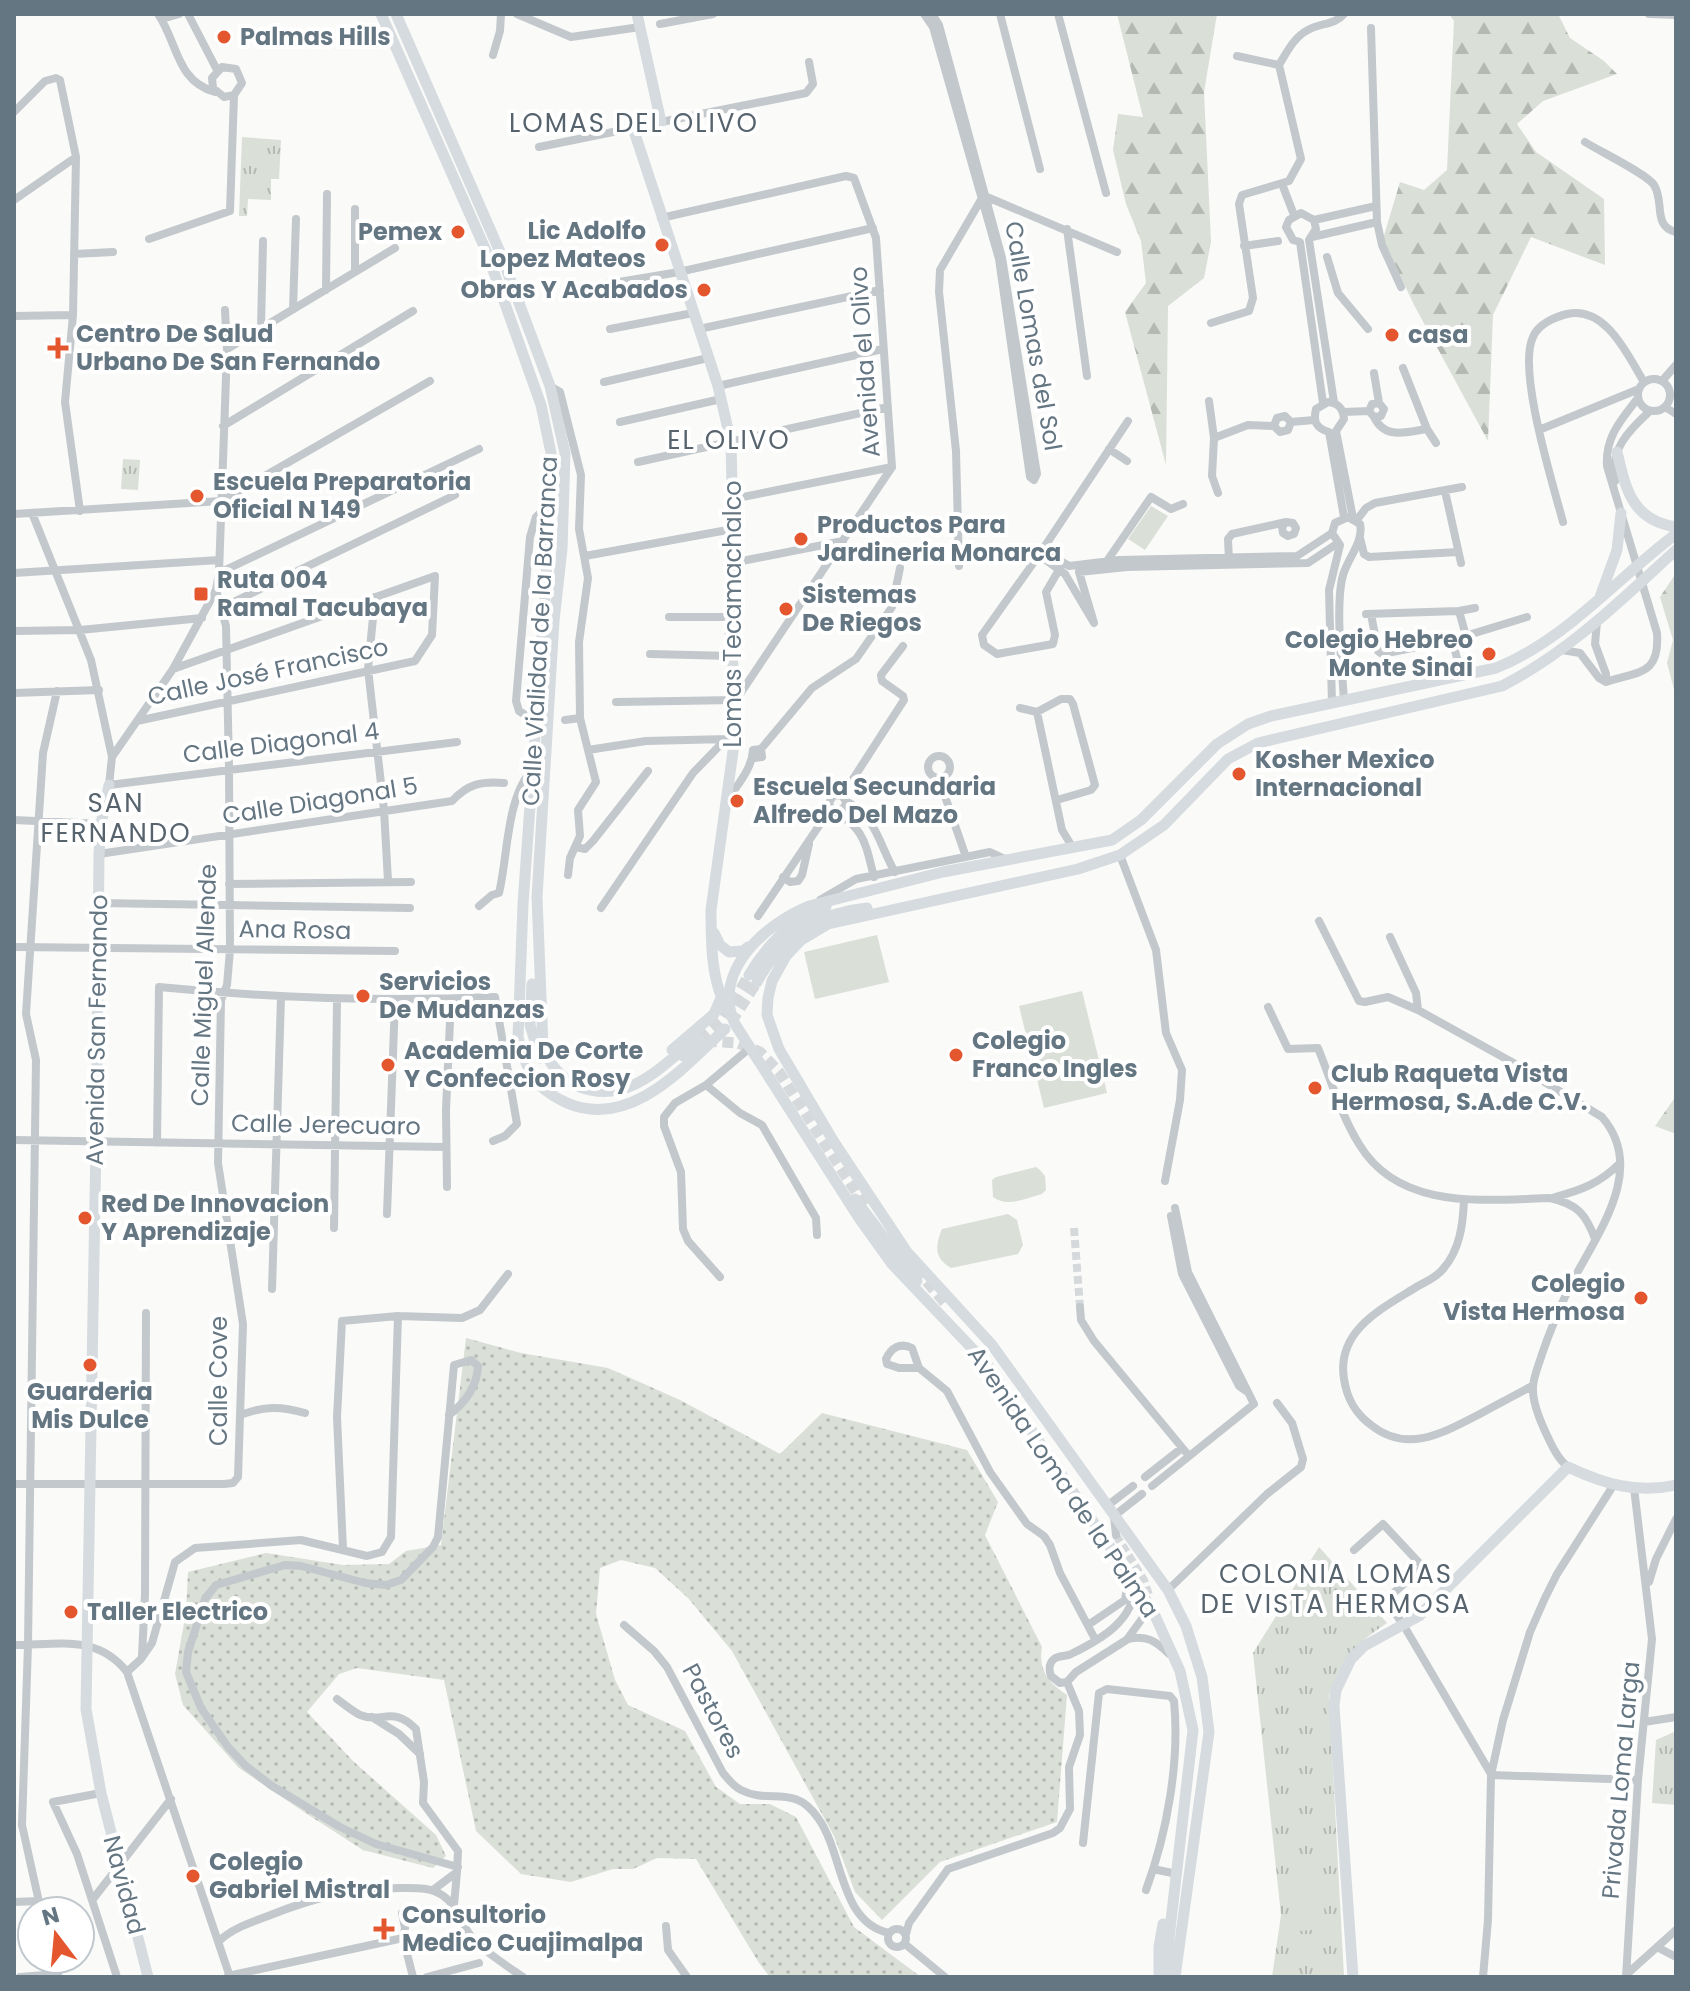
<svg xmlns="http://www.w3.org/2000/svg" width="1690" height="1991" viewBox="0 0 1690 1991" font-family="Poppins,sans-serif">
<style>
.grass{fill:url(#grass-dots)}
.forest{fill:url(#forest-firs)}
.park{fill:url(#park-tufts)}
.pitch{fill:#dadfd7}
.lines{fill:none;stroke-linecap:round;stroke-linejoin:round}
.street-tunnel{stroke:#d5d9db;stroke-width:8;stroke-dasharray:8 4;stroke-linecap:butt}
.secondary-tunnel{stroke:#d5d9db;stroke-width:11;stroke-dasharray:11 5.5;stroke-linecap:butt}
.street{stroke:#c3c8cc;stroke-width:8}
.secondary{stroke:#d6dbdf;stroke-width:11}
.poi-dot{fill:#e4572e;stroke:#fff;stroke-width:3}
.labels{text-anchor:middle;stroke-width:8;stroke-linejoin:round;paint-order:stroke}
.poi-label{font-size:24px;font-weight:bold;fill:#657683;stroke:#fff;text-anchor:start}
.street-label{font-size:24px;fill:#657683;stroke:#fff}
.neighbourhood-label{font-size:26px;letter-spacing:2px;fill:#57646e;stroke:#fff}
</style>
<defs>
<pattern id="grass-dots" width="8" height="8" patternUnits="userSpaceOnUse" patternTransform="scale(2)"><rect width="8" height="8" fill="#dadfd7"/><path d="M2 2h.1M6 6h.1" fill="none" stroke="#b4b9b4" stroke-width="1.8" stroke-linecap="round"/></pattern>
<pattern id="forest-firs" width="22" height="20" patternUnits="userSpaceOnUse" patternTransform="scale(2)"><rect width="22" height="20" fill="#dadfd7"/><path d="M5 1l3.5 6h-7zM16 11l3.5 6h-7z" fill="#b4b9b4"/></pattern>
<pattern id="park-tufts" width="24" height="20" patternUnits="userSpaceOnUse" patternTransform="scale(2)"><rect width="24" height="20" fill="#dadfd7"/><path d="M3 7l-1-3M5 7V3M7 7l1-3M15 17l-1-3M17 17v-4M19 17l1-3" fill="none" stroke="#b4b9b4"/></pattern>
</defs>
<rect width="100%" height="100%" fill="#fafaf8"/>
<!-- grass -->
<path class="grass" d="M466,1338L521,1353L608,1368L680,1400L780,1454L822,1413L967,1450L998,1502L985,1535L1042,1647C1038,1671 1049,1683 1067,1695L1057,1822L940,1862L882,1920L855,1892L834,1836L732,1651L688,1598L655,1568L621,1560L600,1568L596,1614L615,1680L628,1705L685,1731L716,1787L740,1804H770L796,1817L854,1927L921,1977H770L759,1963L696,1859L657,1858L633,1869H613L571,1882L521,1874L476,1831L444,1680L357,1668L339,1674L307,1712L353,1761L436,1835L446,1856L433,1868L363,1850L307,1814L239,1768L183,1705L175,1674L186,1612L188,1572L266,1553L343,1565L389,1564L406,1551L441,1545Z"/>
<!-- forest -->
<path class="forest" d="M1117,14H1217L1204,92L1211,242L1204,278L1168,306L1166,465L1125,312L1146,283L1141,241L1126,204L1113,150L1118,114L1143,117Z
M1449,14H1558L1570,38L1604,61L1617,74L1543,101L1517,124L1536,152L1604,199L1605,265L1531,237L1493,315L1488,441L1414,305L1383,239L1400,182L1424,190L1447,170L1454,21Z
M1676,573V697L1667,663L1673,640L1660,597Z
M1676,1096V1134L1655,1126Z"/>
<!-- park -->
<path class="park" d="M242,137L281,140L279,179H271V200L248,199L247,216H239Z
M123,459L140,460L138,490L121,489Z
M1319,1547L1387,1623C1355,1644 1341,1660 1329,1696L1344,1977H1272L1281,1915L1253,1653Z
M1676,1731V1805L1652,1803L1656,1740Z"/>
<!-- pitch -->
<path class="pitch" d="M1151,506L1168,516L1145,550L1128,539Z
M877,935L889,982L815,999L804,952Z
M1082,991L1107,1093L1044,1108L1019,1006Z
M1036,1167L1040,1170L1045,1176L1046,1190L1042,1194C1027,1198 1007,1208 993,1197L992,1180L996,1177Z
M1008,1214L1017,1220L1023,1245L1018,1254L951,1268C934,1258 935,1246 942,1229Z
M1320,1865L1326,1929L1297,1931L1291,1868Z"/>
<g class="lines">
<!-- street-tunnel -->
<path class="street-tunnel" d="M1074,1228L1080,1307
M1116,1535L1144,1580L1149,1595L1144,1616"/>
<!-- secondary-tunnel -->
<path class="secondary-tunnel" d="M731,1022L757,982
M700,1040L723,1019L749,975
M706,1041L738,1043L760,1052L779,1072L865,1206
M916,1269L947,1305"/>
<!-- street -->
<path class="street" d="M158,14C178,43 176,81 215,92
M188,14L217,70
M517,14L571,37L640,27
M924,14L933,27L999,259L1030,477L1034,480L1037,474L1002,258L939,25L932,14
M1000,14L1040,169
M1058,14L1106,193
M1649,14L1676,15
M162,19L179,14
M660,24L713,14
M1371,28L1377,222L1382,245L1401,287
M493,55L500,31L501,14
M1279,65C1287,52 1294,37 1308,30C1320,23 1335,25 1344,14
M14,112L45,81L56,78L60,80L76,157L73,315L65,402L80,511
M661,122L806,93L813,84L809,62
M1585,142C1599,151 1647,174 1654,185C1665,202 1652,226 1676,232
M539,147L633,128
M1282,184L1294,215
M987,197L1117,252
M14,200L76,157
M355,209V272
M1314,220L1376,206
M1067,229L1087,376
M1312,237L1377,222
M149,239L230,211L234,95L242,83L236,69L222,67L212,78L213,88L224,97L234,95
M1244,246L1278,241
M74,254L113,252
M1327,257L1338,293L1368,329
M601,285L679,272L873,228
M326,290L327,194
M293,309L296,219
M225,310L227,349L219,573L216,590L173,669L112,757L109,785L457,742
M14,316L73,315
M1211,323L1249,311L1253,298L1239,204L1242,195L1289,181L1301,159L1279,65L1237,56
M261,328L263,241
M610,329L693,313
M699,329L880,290
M227,349L395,248
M1403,368L1427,429
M1374,373L1379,403
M1638 395a16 16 0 1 1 32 0a16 16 0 1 1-32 0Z
M1662,381L1676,365
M604,382L708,358
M550,386L560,392L581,475L579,529L588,578L579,642L580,718L596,782L578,810L580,836L570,858L568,875
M718,386L883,349
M1209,401L1214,438L1212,476L1218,493
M1323,403L1300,242L1293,240L1286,227L1289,220L1301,213L1314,220L1316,229L1309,240L1334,402
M1665,407L1676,414
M1344,412L1369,411L1374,417L1381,416L1384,409L1379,403L1372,404L1369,411
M1374,417C1385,440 1406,432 1427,429L1436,443
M620,422L721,399
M1291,422L1314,420
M223,426L413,311
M1539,430L1639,389
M1214,438L1248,425L1274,426L1280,432L1288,430L1291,422L1285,416L1277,418L1274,426
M1109,449L1127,461
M638,462L888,407
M1615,481C1609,450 1629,430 1650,411
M1445,491L1461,563
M733,499L892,467
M32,513L91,660L112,757
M14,514L221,501L430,381
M1344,517L1329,432C1316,428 1313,422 1316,409L1328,402C1339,403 1343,409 1344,419L1336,431L1353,518
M1356,521L1366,508L1375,503L1462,487
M1286,522L1293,523L1296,528L1294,534L1288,536L1283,533L1282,527Z
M1563,522C1553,484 1517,370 1533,337C1538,324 1555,317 1567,314C1606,305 1628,356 1644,382
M1360,538L1364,554L1369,557L1458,552
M1042,550L1069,566L1119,560L1297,556L1332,533
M1039,555L1065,574L1094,623L1079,572L1127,567L1308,563L1338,543
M585,556L733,529
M1229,561L1228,539L1232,534L1286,522
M732,563L843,541
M1063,563L1046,592L1055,635L1053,644L997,654L984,645L982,635L1039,555L1128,421
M1107,564V561L1151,497L1171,509L1183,504
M959,566L956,451L939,292L940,270L982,198
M14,573L219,560
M219,573L479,449
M375,597L368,669L384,810L388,881
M221,608L455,495
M1459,611L1466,636
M1366,614L1459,611L1475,608
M1371,614L1378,651L1382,654L1452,640L1527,617
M669,617H730
M1597,622L1595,644L1606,674V682
M14,631L80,630L202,618
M1452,640L1462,676
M1562,650L1580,653L1599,678L1606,682C1638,671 1660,676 1657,633L1607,466C1605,437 1621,420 1638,398
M650,654L732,656
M14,693L99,690
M616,702L736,700L892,467L876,238L854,178L846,176L661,218
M1332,703L1329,590L1340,545L1332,533L1335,523L1348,517L1360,524C1364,541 1348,558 1343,575C1335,603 1342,669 1344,700
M1020,708L1037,712L1062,830L1073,848
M1037,712L1061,699H1070L1073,704L1095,785L1091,790L1057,800
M527,716L519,711L516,701L530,537L536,517L550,503
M565,720L580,718
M137,721L415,661L432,635L435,576L173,669
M761,749L812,688L856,659L892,607L900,568
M588,750L646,741L727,739
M928 767a11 11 0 1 1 22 0a11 11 0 1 1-22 0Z
M939,779L966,857
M842,796L904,700L903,696L882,681L881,675L903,646
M728,799C739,783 752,768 753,750L761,749L762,757L754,758
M846,801C877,817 879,845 895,872
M836,812L845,807L846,801L842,796C835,794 832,796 829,803L831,808C865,831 864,838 874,877
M14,820L101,824
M576,847L585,849L593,841L648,771
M99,854L452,801C468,784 481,781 504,783
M1120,855L1156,950L1166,1033L1182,1070L1180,1100L1165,1181
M783,877L790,882L798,881L802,875L809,844
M229,884L411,882
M820,900L856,879L990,852L1005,859
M98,903L410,908
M479,906L492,895L499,893C508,857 506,796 533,769
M601,908L693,773L726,739
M758,916L831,808
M1319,921L1359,1001L1365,1002L1388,997L1418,1010L1510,1061L1602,1117C1648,1170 1596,1235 1570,1286C1560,1307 1550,1331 1542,1354C1539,1365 1532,1379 1533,1390C1533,1404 1539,1418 1545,1431C1551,1444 1557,1458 1568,1467
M1390,937L1416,993L1418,1010
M14,947L395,951
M1268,1007L1288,1049L1318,1048C1331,1080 1341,1115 1359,1144C1399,1211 1484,1200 1550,1198C1577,1204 1586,1214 1595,1239
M706,1085L740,1113L762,1125L816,1218L817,1235
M14,1140L446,1147
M157,1143L159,987C272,998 383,1002 495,997L517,1124L505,1136L493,1141
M447,1187L446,1110L451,999
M1555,1197C1582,1190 1600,1183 1620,1163
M1464,1200C1463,1224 1460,1250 1443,1269C1437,1277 1427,1281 1418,1286C1383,1308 1336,1330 1344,1379C1347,1399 1355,1413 1371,1425C1407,1454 1443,1433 1478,1415C1496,1405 1514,1396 1532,1386
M387,1214L395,1001
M1171,1216L1182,1274L1239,1386L1246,1391
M334,1228L337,1000
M720,1277L688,1241L683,1229L681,1172L664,1126V1117L675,1103L706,1085L751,1047
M272,1289L281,997
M1080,1307L1081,1320L1094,1341L1189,1456
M919,1368L912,1348C900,1342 891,1348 886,1359L887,1364L899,1368H919L947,1391L990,1472L1027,1524L1044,1536L1050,1545L1060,1573L1095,1639
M240,1415C265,1406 280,1406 305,1413
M449,1415C466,1402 477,1387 478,1366L471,1360L454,1365L438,1537L433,1547L401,1580L386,1585L365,1583L301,1566L285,1565L216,1585L205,1599L188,1652L186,1672L201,1708L228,1747L246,1766L272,1786L340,1827L376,1844L458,1867
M1145,1477L1182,1448
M14,1484H224L233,1483L238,1477L243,1324L218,1163L221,1000L227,985L230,950L229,768L226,626L216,590
M1152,1486L1254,1404L1188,1272L1175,1208
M1107,1506L1133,1486
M1116,1535L1114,1516L1142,1494
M343,1549L337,1417L342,1321L398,1316L462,1318L480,1310L508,1274
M1354,1550L1383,1524L1423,1567L1388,1598L1391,1607L1404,1626L1491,1774
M1649,1582L1656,1559L1676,1519
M1135,1583C1135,1620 1102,1639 1071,1654C1066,1657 1059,1655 1054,1659C1048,1664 1049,1670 1051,1676L1060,1683L1067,1682L1076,1672L1128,1639C1147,1635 1156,1641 1169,1654
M1168,1590L1267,1494L1301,1467L1303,1459L1292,1423L1277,1403
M624,1625L654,1651L667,1667L723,1773C728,1779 733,1786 741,1790C770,1805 794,1783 818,1818C844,1854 839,1922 889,1933
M1088,1625L1125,1600L1129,1575
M1128,1638L1144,1616
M14,1645C58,1645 97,1634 127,1672L230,1977
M142,1656L145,1594L146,1313
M127,1672L141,1659L152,1643L175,1562L195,1548L301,1540L367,1556L382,1552L391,1537L398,1316
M337,1699C344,1704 352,1711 360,1715C383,1724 392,1705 416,1729L424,1782L423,1803L458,1851L457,1872L433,1890
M372,1717L399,1734L420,1754
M1644,1722L1676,1717
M1491,1775L1638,1780
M101,1793L53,1802L77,1854L117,1977
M1083,1843L1099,1693L1107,1689L1170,1696L1174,1701C1180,1761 1167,1833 1146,1890
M1153,1869L1177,1874
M93,1899L171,1799
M14,1902L38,1901
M454,1905L457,1872
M41,1911L22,1825L28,1645L36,1060L26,1014L43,753L57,691
M402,1913L405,1928L403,1938L413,1977
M666,1926L668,1950L687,1977
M888 1938a9 9 0 1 1 18 0a9 9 0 1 1-18 0Z
M906,1934L909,1923L948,1869L1053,1833L1060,1828L1070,1809L1069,1767L1080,1735L1079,1711L1067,1682
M219,1941C233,1928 250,1923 268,1916C315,1897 350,1889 400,1888C415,1888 430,1887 442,1895C459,1906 461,1926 474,1940C488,1954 507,1966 523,1977
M905,1944L945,1977
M1657,1947L1676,1957
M54,1959L58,1976
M1627,1974L1676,1930
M228,1976L403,1938
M20,1977L58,1974
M427,1977L479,1963
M1483,1977L1488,1920L1491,1775L1503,1720L1530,1632L1545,1598L1557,1574L1613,1486
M1626,1977L1638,1780L1652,1639L1634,1488"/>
<!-- secondary -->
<path class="secondary" d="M381,14L487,253L541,405L551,453L546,581L523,904L518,1037C527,1072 534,1088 567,1103C630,1130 684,1067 725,1029
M396,14L500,252L550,386L565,453L562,549L554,621L537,897L543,1047C550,1066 561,1079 580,1087C624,1103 655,1073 686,1047
M637,14L661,122L633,128L718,386L731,442L733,529L730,631L736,700L735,737L711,910C711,942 711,983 728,1010
M1617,452C1626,490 1632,520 1676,527
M1600,597L1617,550L1621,513
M109,785L101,824L99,854L96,1143L86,1709L101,1793L148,1977
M714,933L720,945L729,952L743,951L748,947
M749,975C767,945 792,919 826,907
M757,982C781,938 817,913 867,908
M532,984L530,1025L540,1058
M672,1050L714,1014L721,998
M683,1056L700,1040
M855,1199L917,1281
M1159,1977V1947L1163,1924
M1167,1977L1169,1938L1193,1730L1180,1671L1152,1609L986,1363L892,1264L859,1218L735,1024C711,972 765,924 809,906L943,872L1112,840L1141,820L1217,744L1248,724L1271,716L1496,668C1566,640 1617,578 1676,534
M1175,1977L1209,1732L1202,1677L1186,1626L1168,1590L992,1345L907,1252L834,1142L779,1049L767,1015L768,998L772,981L786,956L801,940L828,924L1078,869L1120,855L1164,825L1228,759L1258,743L1502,686C1569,652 1621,600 1676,550
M1353,1977L1334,1706L1336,1690L1351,1659L1364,1646L1419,1616L1568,1467C1604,1484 1637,1494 1676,1485"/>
</g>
<!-- markers -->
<g class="poi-dot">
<circle cx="224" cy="37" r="8"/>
<circle cx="458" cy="232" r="8"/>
<circle cx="662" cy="245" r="8"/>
<circle cx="704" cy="290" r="8"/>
<circle cx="1392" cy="335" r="8"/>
<path d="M54 336h8v8h8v8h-8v8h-8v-8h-8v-8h8z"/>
<circle cx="197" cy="496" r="8"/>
<circle cx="801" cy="539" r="8"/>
<rect x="193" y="586" width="16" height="16" rx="4"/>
<circle cx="786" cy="609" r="8"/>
<circle cx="1489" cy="654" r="8"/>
<circle cx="1239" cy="774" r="8"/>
<circle cx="737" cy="801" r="8"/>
<circle cx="363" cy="996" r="8"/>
<circle cx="956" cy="1055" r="8"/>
<circle cx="388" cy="1065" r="8"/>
<circle cx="1315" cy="1088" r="8"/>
<circle cx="85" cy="1218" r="8"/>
<circle cx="1641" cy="1298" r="8"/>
<circle cx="90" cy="1365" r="8"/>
<circle cx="71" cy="1612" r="8"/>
<circle cx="193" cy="1876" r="8"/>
<path d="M380 1917h8v8h8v8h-8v8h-8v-8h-8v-8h8z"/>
</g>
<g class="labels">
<!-- poi labels -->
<g class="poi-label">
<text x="240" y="45">Palmas Hills</text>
<text x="646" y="239" text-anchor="end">Lic Adolfo<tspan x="646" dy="28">Lopez Mateos</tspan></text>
<text x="442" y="240" text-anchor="end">Pemex</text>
<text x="688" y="298" text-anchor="end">Obras Y Acabados</text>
<text x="76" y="342">Centro De Salud<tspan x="76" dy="28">Urbano De San Fernando</tspan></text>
<text x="1408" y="343">casa</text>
<text x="213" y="490">Escuela Preparatoria<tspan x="213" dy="28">Oficial N 149</tspan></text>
<text x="817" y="533">Productos Para<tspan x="817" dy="28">Jardineria Monarca</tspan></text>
<text x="217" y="588">Ruta 004<tspan x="217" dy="28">Ramal Tacubaya</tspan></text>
<text x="802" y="603">Sistemas<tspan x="802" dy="28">De Riegos</tspan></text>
<text x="1473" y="648" text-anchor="end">Colegio Hebreo<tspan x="1473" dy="28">Monte Sinai</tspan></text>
<text x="1255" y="768">Kosher Mexico<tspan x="1255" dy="28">Internacional</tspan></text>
<text x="753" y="795">Escuela Secundaria<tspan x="753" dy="28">Alfredo Del Mazo</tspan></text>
<text x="379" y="990">Servicios<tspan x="379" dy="28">De Mudanzas</tspan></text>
<text x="972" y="1049">Colegio<tspan x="972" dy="28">Franco Ingles</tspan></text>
<text x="404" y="1059">Academia De Corte<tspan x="404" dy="28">Y Confeccion Rosy</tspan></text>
<text x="1331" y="1082">Club Raqueta Vista<tspan x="1331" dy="28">Hermosa, S.A.de C.V.</tspan></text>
<text x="101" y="1212">Red De Innovacion<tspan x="101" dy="28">Y Aprendizaje</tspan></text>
<text x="1625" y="1292" text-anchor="end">Colegio<tspan x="1625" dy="28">Vista Hermosa</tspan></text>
<text x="90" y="1400" text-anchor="middle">Guarderia<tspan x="90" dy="28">Mis Dulce</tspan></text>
<text x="87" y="1620">Taller Electrico</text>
<text x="209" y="1870">Colegio<tspan x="209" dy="28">Gabriel Mistral</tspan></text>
<text x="402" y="1923">Consultorio<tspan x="402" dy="28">Medico Cuajimalpa</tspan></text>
</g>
<!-- street labels -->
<g class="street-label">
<text transform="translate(1033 336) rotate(80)" y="8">Calle Lomas del Sol</text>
<text transform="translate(865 362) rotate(-94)" y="8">Avenida el Olivo</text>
<text transform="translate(733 614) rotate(-90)" y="8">Lomas Tecamachalco</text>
<text transform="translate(540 631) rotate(-87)" y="8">Calle Vialidad de la Barranca</text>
<text transform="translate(268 672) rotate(-12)" y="8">Calle José Francisco</text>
<text transform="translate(281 743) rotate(-7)" y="8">Calle Diagonal 4</text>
<text transform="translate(320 801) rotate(-9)" y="8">Calle Diagonal 5</text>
<text transform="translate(295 930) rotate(1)" y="8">Ana Rosa</text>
<text transform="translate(204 985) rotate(-88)" y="8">Calle Miguel Allende</text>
<text transform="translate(97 1030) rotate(-89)" y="8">Avenida San Fernando</text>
<text transform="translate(326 1125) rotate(1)" y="8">Calle Jerecuaro</text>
<text transform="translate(219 1381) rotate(-90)" y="8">Calle Cove</text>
<text transform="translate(1063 1482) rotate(56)" y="8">Avenida Loma de la Palma</text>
<text transform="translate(713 1711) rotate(62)" y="8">Pastores</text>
<text transform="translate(1621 1780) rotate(-85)" y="8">Privada Loma Larga</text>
<text transform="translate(124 1885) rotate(75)" y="8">Navidad</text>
</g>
<!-- neighbourhood labels -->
<g class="neighbourhood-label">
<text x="634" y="132">LOMAS DEL OLIVO</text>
<text x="729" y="449">EL OLIVO</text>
<text x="116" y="812">SAN<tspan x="116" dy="30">FERNANDO</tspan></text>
<text x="1336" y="1583">COLONIA LOMAS<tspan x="1336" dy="30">DE VISTA HERMOSA</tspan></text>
</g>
</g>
<!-- border -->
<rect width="1690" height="1991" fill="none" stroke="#657683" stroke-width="32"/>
<!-- north arrow -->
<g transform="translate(56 1935) rotate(344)"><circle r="38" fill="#ffffff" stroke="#c1c8cd" stroke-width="2"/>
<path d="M0-6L14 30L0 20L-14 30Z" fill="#e4572e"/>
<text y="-12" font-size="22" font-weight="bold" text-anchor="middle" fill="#657683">N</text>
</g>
</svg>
